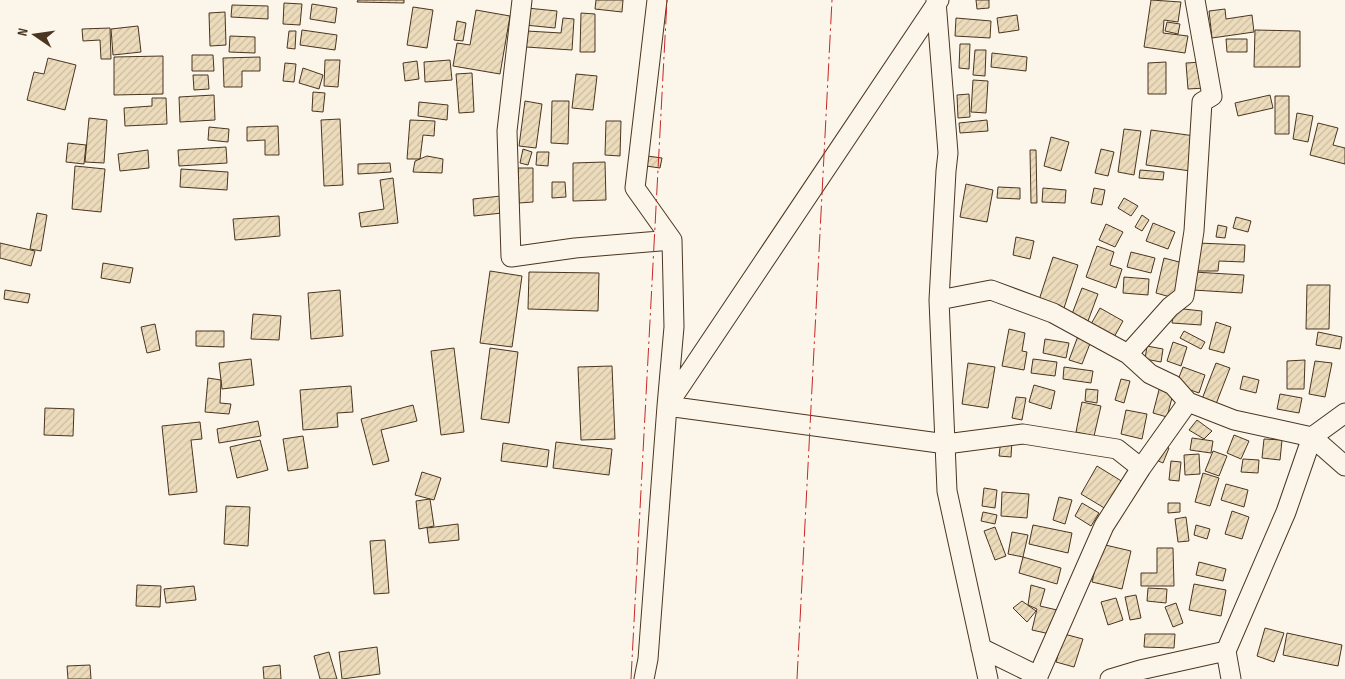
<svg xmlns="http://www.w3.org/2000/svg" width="1345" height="679" viewBox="0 0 1345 679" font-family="'Sofia Sans Condensed',sans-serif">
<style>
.building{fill:url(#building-hatch);stroke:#4a3520}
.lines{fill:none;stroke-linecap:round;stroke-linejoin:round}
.street-casing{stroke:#4a3520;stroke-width:21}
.street{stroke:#fbf6e9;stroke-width:19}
.power{stroke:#c62828;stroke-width:1;stroke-dasharray:18 4 2.5 4;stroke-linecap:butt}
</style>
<defs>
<pattern id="building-hatch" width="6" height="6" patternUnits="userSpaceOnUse" patternTransform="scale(1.25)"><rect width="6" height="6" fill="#ecdcbc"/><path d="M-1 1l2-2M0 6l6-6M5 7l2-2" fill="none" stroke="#ccbda1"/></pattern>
</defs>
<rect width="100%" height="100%" fill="#fbf6e9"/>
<!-- building -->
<path class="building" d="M358,0H404V3L357,2Z
M596,0H623L622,12L595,9Z
M976,0H989V8L977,9Z
M1151,0L1181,2L1178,22L1164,20L1163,33L1188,36L1185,53L1144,47Z
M284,3L302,4L300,25L283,24Z
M312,4L337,8L335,23L310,19Z
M232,5L268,6V19L231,17Z
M413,7L433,10L427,48L407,45Z
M527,8L557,11L555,28L525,25Z
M1225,9L1226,19L1252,15L1254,32L1212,38L1209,11Z
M476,10L510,16L500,74L453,66L457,43L470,45Z
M225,12L226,45L210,46L209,13Z
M581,13L595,14V52H580Z
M1017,15L1019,30L999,33L997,18Z
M563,18L574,19L572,50L526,47L527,31L561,33Z
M956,18L991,21L990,38L955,36Z
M457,21L466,23L463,41L454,40Z
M1167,22L1180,24L1178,34L1165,31Z
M138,26L141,52L113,55L111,29Z
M110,28L111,59H101L100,40L83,41L82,29Z
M302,30L337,35L335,50L300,45Z
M1255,30L1300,31V67H1254Z
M289,31H296L295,49L287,48Z
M230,36L255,37V53L229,52Z
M1226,39H1247V52H1227Z
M960,44H970L969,69L959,68Z
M975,50H986L985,76L973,75Z
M992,53L1027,57L1026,71L991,67Z
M192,55H213L214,71H192Z
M163,56V94L114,95V57Z
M260,57V71H242V87H224L223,58Z
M48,58L76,65L65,110L27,100L34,72L44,74Z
M325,60H340L338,87L324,86Z
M450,60L452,80L425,82L424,62Z
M417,61L419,79L405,81L403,63Z
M1166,62V94H1148V63Z
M1203,62L1205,88L1188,89L1186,63Z
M285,63L296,64L294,82L283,81Z
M303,68L323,75L319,89L299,83Z
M472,73L474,112L459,113L456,74Z
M576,74L597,76L593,110L572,108Z
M193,75H208L209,89L194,90Z
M973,80L988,81L986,113L971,112Z
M313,92L325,93L323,112L312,111Z
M969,94L970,117L958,118L957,95Z
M214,95L215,120L180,122L179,97Z
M1270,95L1273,108L1238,116L1235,103Z
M1275,96H1289V134H1275Z
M152,98H166L167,124L125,126L124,108L152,106Z
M525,101L542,104L536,148L519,146Z
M552,101H569L568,144L551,143Z
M419,102L448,105L447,120L418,116Z
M1297,113L1313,116L1308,142L1293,139Z
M89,118L107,120L104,163L85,162Z
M340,119L343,185L324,186L321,120Z
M410,120L435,121L434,136L423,135L420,159H407Z
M987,120L988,131L960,133L959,123Z
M606,121H621L620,156L605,155Z
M1318,123L1338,128L1333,145L1345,148V164L1310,155Z
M278,126L279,155H265V140L247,141V127Z
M209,127L229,129L228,142L208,140Z
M1124,129L1141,131L1134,175L1118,172Z
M1151,130L1195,136L1191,171L1146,165Z
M1051,137L1069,142L1061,171L1044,166Z
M68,143L86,145L84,164L66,162Z
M226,147L227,163L179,166L178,150Z
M523,149L532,152L528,165L520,163Z
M1101,149L1114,152L1108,176L1095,173Z
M148,150L149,168L120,171L118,154Z
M1030,150H1036L1037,203H1031Z
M537,152H549L548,166L536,165Z
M427,156L443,159L442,173L413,172L415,161Z
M647,156L662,158L660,168L646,166Z
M605,162L606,200L573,201V163Z
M390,163L391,172L358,174V164Z
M75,166L105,169L101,212L72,209Z
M518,168H533V202L519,203Z
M181,169L228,172L227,190L180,187Z
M1140,170L1164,172L1163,180L1139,178Z
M393,178L398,223L361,227L359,213L384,209L380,180Z
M552,182H565L566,197L552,198Z
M966,184L993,190L987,222L960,217Z
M998,187L1020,188V199L997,198Z
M1043,188L1066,190L1065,203L1042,202Z
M1094,188L1105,190L1102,205L1091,203Z
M501,196L502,213L474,216L473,199Z
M1124,198L1138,206L1131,216L1118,208Z
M37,213L47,215L41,251L30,249Z
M1142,215L1149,220L1142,231L1135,227Z
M279,216L280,236L235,240L233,219Z
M1236,217L1251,221L1248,232L1233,228Z
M1153,223L1175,232L1168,249L1146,241Z
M1106,224L1123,232L1115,247L1099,240Z
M1218,225L1227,227L1225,238L1216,237Z
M1016,237L1034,241L1030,259L1013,255Z
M0,243L35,251L31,266L0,258Z
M1198,243L1245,245L1244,262L1219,261L1218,271H1197Z
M1097,246L1114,252L1110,265L1122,269L1116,288L1086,277Z
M1131,252L1155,258L1151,273L1127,267Z
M1053,257L1078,265L1064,308L1039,300Z
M1164,258L1183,263L1174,298L1156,293Z
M103,263L133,268L130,283L101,278Z
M490,271L522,276L512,347L480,343Z
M529,272L599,273L598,311L528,309Z
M1194,272L1244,275L1242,293L1193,290Z
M1124,277L1149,279L1148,295L1123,293Z
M1307,285H1330L1329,329H1306Z
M1082,288L1098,294L1088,321L1072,314Z
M5,290L30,294L28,303L4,299Z
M340,290L343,336L311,339L308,293Z
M1100,308L1123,321L1113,339L1090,326Z
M1174,308L1202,311L1201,325L1172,323Z
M253,314L281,316L279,340L251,339Z
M1216,322L1231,327L1224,353L1209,349Z
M155,324L160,350L147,353L141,327Z
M1009,329L1025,333L1022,351L1027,352L1024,370L1002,366Z
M196,331H224V347L196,346Z
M1184,331L1205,342L1201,349L1180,338Z
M1318,332L1342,337L1340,349L1316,345Z
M1078,336L1091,341L1082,364L1069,360Z
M1045,339L1069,343L1066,358L1043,353Z
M1173,342L1187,347L1181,366L1167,361Z
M1147,346L1163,349L1161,362L1145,359Z
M454,348L464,432L441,435L431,351Z
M490,348L518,352L509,423L481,419Z
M251,359L254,385L222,389L219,363Z
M1033,359L1057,362L1055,376L1031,373Z
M1305,360L1304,389H1287V361Z
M1315,361L1332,363L1325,397L1309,394Z
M968,363L995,367L988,408L962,404Z
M1216,363L1230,368L1216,404L1202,399Z
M612,366L615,439L581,440L578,367Z
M1064,367L1093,371L1091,383L1063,379Z
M1183,367L1205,375L1199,393L1176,385Z
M1243,376L1259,380L1256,393L1240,389Z
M208,378L221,380L220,403L231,404L229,414L205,412Z
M1121,379L1130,381L1124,403L1115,400Z
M1034,385L1055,391L1051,409L1029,402Z
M351,386L353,412L337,413L338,427L303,430L300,390Z
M1160,386L1174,390L1167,417L1153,413Z
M1086,389L1098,390L1097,403L1085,401Z
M1280,394L1302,398L1299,413L1277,409Z
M1016,397L1026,398L1022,420L1012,418Z
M1082,402L1101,406L1094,436L1076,432Z
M413,405L417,421L381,430L389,461L373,465L361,419Z
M45,408L74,409L73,436L44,435Z
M1126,410L1147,414L1142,439L1121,434Z
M1197,420L1212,431L1204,439L1189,430Z
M258,421L261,436L219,443L217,429Z
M200,422L202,439L191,440L197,492L169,495L162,426Z
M1234,435L1249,441L1241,459L1227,453Z
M303,436L308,468L288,471L283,439Z
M1192,438L1213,441L1211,453L1190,450Z
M1001,439L1012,440L1011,457L999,456Z
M1264,439L1282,440L1280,460L1262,458Z
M260,440L268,470L237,478L230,447Z
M556,442L612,449L609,475L553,468Z
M503,443L549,450L547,467L501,461Z
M1160,445L1169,448L1163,463L1154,459Z
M1213,451L1227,456L1219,476L1205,471Z
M1199,454L1200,474L1185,475L1184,455Z
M1243,459L1259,460L1258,473L1241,472Z
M1171,461L1181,462L1179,481L1169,480Z
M1097,466L1123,482L1106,509L1081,494Z
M422,472L441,478L434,500L415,495Z
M1203,473L1219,478L1210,506L1195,502Z
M1226,484L1248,490L1244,507L1221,500Z
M984,488L997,490L995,508L982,506Z
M1002,492L1029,494L1027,518L1001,516Z
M1059,497L1072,500L1065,524L1053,520Z
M430,499L434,526L419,529L416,501Z
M1082,503L1099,513L1091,526L1075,516Z
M1168,503H1180V512L1168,513Z
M226,506L250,507L248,546L224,544Z
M1232,511L1249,517L1242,539L1225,534Z
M983,512L997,515L995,524L981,521Z
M1186,517L1189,541L1178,542L1175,519Z
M458,524L459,540L429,543L427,528Z
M1033,525L1072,533L1068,553L1029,544Z
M1196,525L1210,529L1207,539L1194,535Z
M995,527L1006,556L995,560L984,531Z
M1012,532L1028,535L1023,557L1008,554Z
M385,540L389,593L374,594L370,541Z
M1101,544L1131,551L1122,589L1092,582Z
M1157,548H1173L1174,586H1141V573H1157Z
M1023,557L1061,568L1057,584L1019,573Z
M1199,562L1226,569L1223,581L1196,575Z
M1194,584L1226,590L1221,616L1189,610Z
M137,585L161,586L160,607L136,606Z
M1031,585L1045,589L1040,606L1057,610L1050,634L1032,630L1037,609L1028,605Z
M194,586L196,600L166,603L164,589Z
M1148,588L1167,589L1166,603L1147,601Z
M1136,595L1141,618L1130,620L1125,597Z
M1116,598L1123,620L1108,625L1101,602Z
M1022,601L1036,611L1027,622L1013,608Z
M1176,603L1183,623L1173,627L1165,607Z
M1265,628L1284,633L1274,662L1257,656Z
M1287,633L1342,645L1338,666L1283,655Z
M1064,634L1083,639L1074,667L1056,662Z
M1145,634H1175L1174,648L1144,647Z
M377,647L380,674L342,679L339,652Z
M329,652L337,679H320L314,656Z
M90,665L91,679H68L67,666Z
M280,665L281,679H264L263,667Z"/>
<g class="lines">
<!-- street casing -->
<g class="street-casing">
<path id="street" d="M522,0L507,131L511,257L575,248L672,240L674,327L667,406L946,444L1023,434L1117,449L1141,468
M657,0L635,188L672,240
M936,1L948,153L946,171L939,300L947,491L988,679
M939,300L991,290L1053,313L1128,354L1150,374L1173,385L1188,402
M1128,354L1170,307L1184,296L1194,231L1202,102L1212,96L1195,0
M981,648L1038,676
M644,679L648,659L667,406L939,0
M1038,679V676L1104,526L1141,468L1188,402L1234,420L1312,437L1345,466
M1110,679L1140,670L1226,651
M1231,679L1226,651L1286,512L1312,437L1345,413"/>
</g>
<!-- street -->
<use href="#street" class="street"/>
<!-- power -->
<path class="power" d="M631,679L667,0
M797,679L832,0"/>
</g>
<!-- north arrow -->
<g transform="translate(35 35) rotate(283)" stroke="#fbf6e9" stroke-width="4" paint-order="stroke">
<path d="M0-4L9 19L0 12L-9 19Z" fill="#4a3520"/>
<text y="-8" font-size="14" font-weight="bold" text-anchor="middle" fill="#4a3520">N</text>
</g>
</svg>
